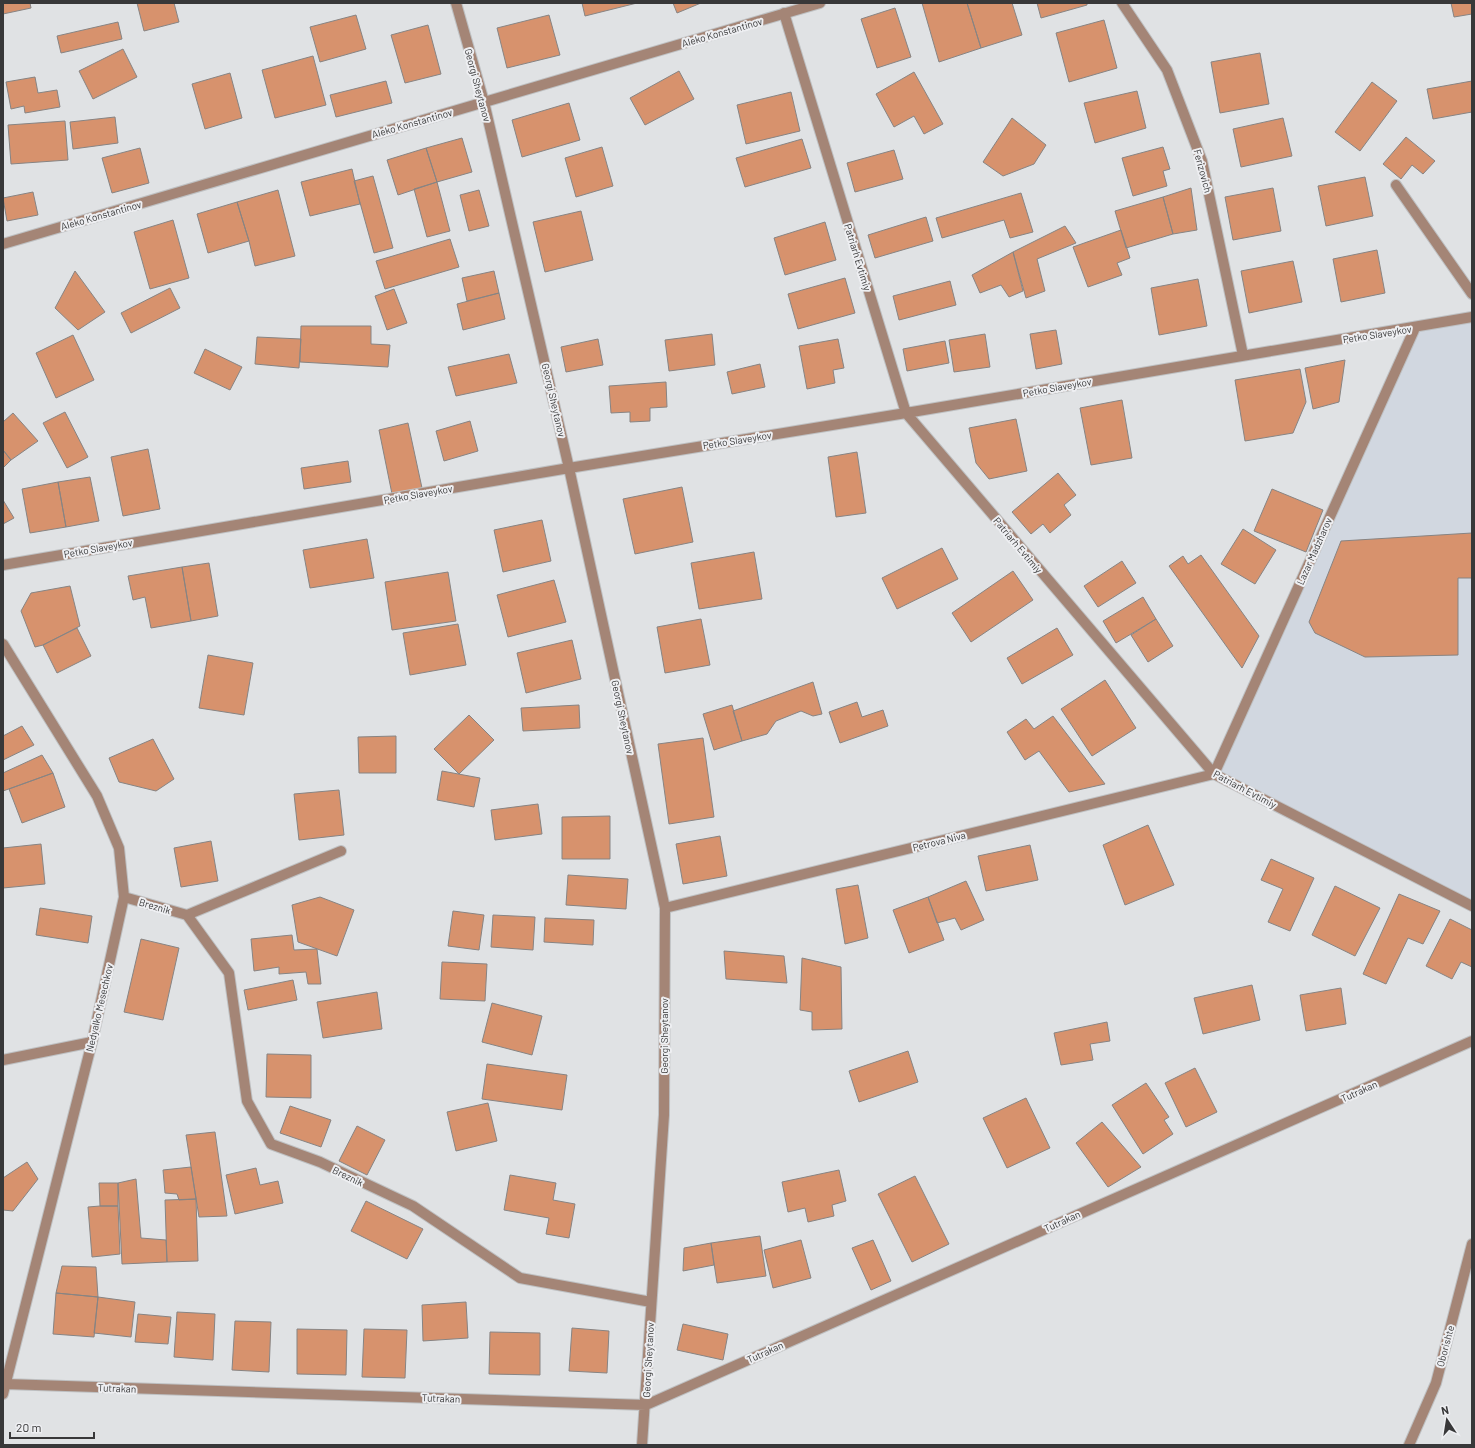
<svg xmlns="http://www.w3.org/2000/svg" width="1475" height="1448" viewBox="0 0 1475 1448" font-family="Barlow,sans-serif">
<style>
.built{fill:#d1d7e0}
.building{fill:#d7926d;stroke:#878483}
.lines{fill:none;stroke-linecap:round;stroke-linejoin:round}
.minor-casing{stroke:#bec0c2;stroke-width:12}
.minor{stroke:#a48576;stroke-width:10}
.labels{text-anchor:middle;stroke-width:4;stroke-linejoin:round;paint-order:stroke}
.street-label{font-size:10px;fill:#383839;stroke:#eeeff2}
</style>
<rect width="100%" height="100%" fill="#e0e2e4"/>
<!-- built -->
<path class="built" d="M1472,317V906L1214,774L1415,328Z"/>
<!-- building -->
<path class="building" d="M3,3H30L31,8L3,14Z
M137,3H174L179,22L144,31Z
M582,3H637L585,16Z
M673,3H701L677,13Z
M922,3H967L981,48L939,62Z
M967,3H1012L1022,35L981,48Z
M1037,3H1087V5L1041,18Z
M1451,3H1472V14L1454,17Z
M895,8L911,57L877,68L861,19Z
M356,15L366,49L320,62L310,27Z
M549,15L560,55L507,68L497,28Z
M1104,20L1117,68L1069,82L1056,33Z
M118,22L122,39L61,53L57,36Z
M428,25L441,74L405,83L391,35Z
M123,49L137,77L93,99L79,71Z
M1260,53L1269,104L1220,113L1211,62Z
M313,56L326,105L275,118L262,70Z
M679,71L694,99L645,125L630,98Z
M914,72L943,124L924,134L914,116L894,127L876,94Z
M230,73L242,118L205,129L192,84Z
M35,77L38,93L57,90L60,107L25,113L24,106L11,109L6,82Z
M386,81L392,103L336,117L330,95Z
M1472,81V112L1433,119L1427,89Z
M1372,82L1397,101L1360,151L1335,132Z
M1137,91L1146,128L1095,143L1084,103Z
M791,92L800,131L746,144L737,105Z
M569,103L580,140L522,157L512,120Z
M115,117L118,143L73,149L70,122Z
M1012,118L1046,145L1034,164L1003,176L983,162Z
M1283,118L1292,156L1241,167L1233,129Z
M65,121L68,160L11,164L8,125Z
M1406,137L1435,161L1423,174L1412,165L1401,179L1383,164Z
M462,138L472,172L437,182L426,148Z
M802,139L811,168L745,187L736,158Z
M602,147L613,186L576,197L565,158Z
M1163,147L1170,169L1163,171L1167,186L1133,196L1122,158Z
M140,148L149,183L112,193L102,158Z
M426,148L437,182L398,195L387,160Z
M894,150L903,179L855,192L847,163Z
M352,169L360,204L310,216L301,182Z
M373,176L393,248L374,253L354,181Z
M1365,177L1373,216L1326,226L1318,186Z
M437,182L450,231L427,237L414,189Z
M1191,188L1197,230L1173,234L1163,197Z
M1273,188L1281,231L1233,240L1225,197Z
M278,190L295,256L255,266L249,241L237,202Z
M479,190L489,226L469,231L460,195Z
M33,192L38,215L7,221L3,198Z
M1021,193L1033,232L1010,238L1004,220L942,238L936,218Z
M1163,197L1173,234L1126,248L1115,211Z
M237,202L249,241L208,253L197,214Z
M581,211L593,260L545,272L533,222Z
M926,217L933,241L875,258L868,235Z
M173,220L189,278L150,289L134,232Z
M825,222L836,260L785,275L774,238Z
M1065,226L1076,243L1037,259L1045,291L1026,298L1013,252Z
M1121,230L1130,258L1117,263L1122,275L1088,287L1073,247Z
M450,239L459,267L385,289L376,261Z
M1377,250L1385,293L1341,302L1333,259Z
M1013,252L1023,291L1009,297L1001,285L980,293L972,275Z
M1293,261L1302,302L1249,313L1241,271Z
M75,271L105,312L78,330L55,308Z
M494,271L499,293L467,301L462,278Z
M845,278L855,313L798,329L788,294Z
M1198,279L1207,326L1159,335L1151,288Z
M950,281L956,305L899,320L893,296Z
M170,288L180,308L131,333L121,313Z
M394,289L407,323L387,330L375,296Z
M499,293L505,319L463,330L457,304Z
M301,326H371V344L390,345L388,367L300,362Z
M1056,330L1062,364L1036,369L1030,334Z
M712,334L715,365L669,371L665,340Z
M985,334L990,367L954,372L949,340Z
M73,335L94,380L56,398L36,353Z
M257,337L301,339L299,368L255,364Z
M598,339L603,365L566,372L561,347Z
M838,339L844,368L833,370L835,383L807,389L799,346Z
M945,341L949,363L907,371L903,349Z
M205,349L242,367L230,390L194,373Z
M509,354L517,383L456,396L448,367Z
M1345,360L1339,402L1313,409L1305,368Z
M760,364L765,387L732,394L727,372Z
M1300,369L1306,402L1293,433L1245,441L1235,380Z
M666,382L667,407L650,408V421L630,422V412L611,413L609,386Z
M1122,400L1132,458L1091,465L1080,408Z
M65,412L88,457L67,468L43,423Z
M13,413L38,441L11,460L3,450V422Z
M1016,419L1027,471L989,479L976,463L969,428Z
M470,421L478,451L444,461L436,431Z
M408,423L422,488L392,494L379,430Z
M148,449L160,509L123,516L111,457Z
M3,450L11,460L3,468Z
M857,452L866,513L836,517L828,457Z
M348,461L351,482L304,489L301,468Z
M1058,473L1076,495L1064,505L1071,515L1050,533L1043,524L1031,534L1012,512Z
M90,477L99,521L66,527L58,482Z
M58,482L66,527L30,533L22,489Z
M682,487L693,542L635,554L623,499Z
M1272,489L1323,510L1306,552L1254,531Z
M3,500L14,518L3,524Z
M542,520L551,561L503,572L494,530Z
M1243,529L1276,550L1255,584L1221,564Z
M1472,533V578H1458V655L1365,657L1315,633L1309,622L1341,541Z
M367,539L374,578L310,588L303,550Z
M942,548L958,579L897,609L882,578Z
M754,552L762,599L699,609L691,563Z
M1201,555L1259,636L1242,668L1169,566L1183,556L1188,564Z
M1122,561L1136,583L1098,607L1084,586Z
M209,563L218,616L191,621L182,567Z
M182,567L191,621L151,628L145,597L133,600L128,576Z
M1013,571L1033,600L971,642L952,613Z
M448,572L456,621L392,630L385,582Z
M554,580L566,622L508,637L497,595Z
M70,586L80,626L43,645L35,647L21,611L31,593Z
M1143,597L1156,619L1116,643L1103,621Z
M701,619L710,665L665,673L657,627Z
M1156,619L1173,646L1148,662L1131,635Z
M458,624L466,665L410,675L403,633Z
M77,628L91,656L57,673L43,645Z
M1057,628L1073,655L1022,684L1007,658Z
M572,640L581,679L526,693L517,653Z
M208,655L253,663L244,715L199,708Z
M1105,680L1136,728L1092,756L1061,709Z
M813,682L822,714L813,716L801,711L776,721L767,734L742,741L733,711Z
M857,702L862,717L883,710L888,726L840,743L829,712Z
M579,705L580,728L523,731L521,708Z
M732,705L742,741L714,750L703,714Z
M469,715L494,740L459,774L434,749Z
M1053,716L1105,784L1069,792L1039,751L1025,760L1007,732L1026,719L1034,729Z
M22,726L34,745L3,760V736Z
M396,736V773H359L358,737Z
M703,738L714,817L669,824L658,744Z
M153,739L174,779L156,791L119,782L109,758Z
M42,755L53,773L3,791V773Z
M442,771L480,778L474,807L437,800Z
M53,773L65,807L22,823L9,789Z
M339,790L344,835L299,840L294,794Z
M538,804L542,834L495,840L491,810Z
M610,816V859H562V817Z
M1148,825L1174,885L1125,905L1103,845Z
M720,836L727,876L683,884L676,844Z
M211,841L218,881L181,887L174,848Z
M41,844L45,884L3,888V848Z
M1030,845L1038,880L986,891L978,856Z
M1271,859L1314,878L1290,931L1268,922L1283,889L1261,880Z
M568,875L628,879L626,909L566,905Z
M966,881L984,920L961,930L955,918L937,923L928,897Z
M858,885L868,938L845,944L836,889Z
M1335,886L1380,908L1355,956L1312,935Z
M1399,894L1440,911L1423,944L1408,938L1386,984L1363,974Z
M320,897L354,910L337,956L298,942L292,905Z
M928,897L944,940L909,953L893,910Z
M40,908L92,916L88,943L36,935Z
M453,911L484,915L479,950L448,946Z
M493,915L535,917L533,950L491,947Z
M545,918L594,920L593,945L544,942Z
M1450,919L1472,930V967L1461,962L1452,979L1426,966Z
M292,935L294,950L317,949L321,984H308L306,972L279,974V967L254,971L251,939Z
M141,939L179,948L163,1020L124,1012Z
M724,951L784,956L787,983L726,979Z
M802,958L841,967L842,1029L812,1030V1012L800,1010Z
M442,962L487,964L485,1001L440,999Z
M293,980L297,1000L248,1010L244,990Z
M1252,985L1260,1020L1203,1034L1194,998Z
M1341,988L1346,1024L1306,1031L1300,995Z
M377,992L382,1029L323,1038L317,1002Z
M492,1003L542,1016L532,1055L482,1042Z
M1107,1022L1110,1041L1090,1044L1093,1060L1061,1065L1054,1033Z
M908,1051L918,1082L859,1102L849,1071Z
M267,1054L311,1055V1098L266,1097Z
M487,1064L567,1075L562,1110L482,1099Z
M1195,1068L1217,1112L1186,1127L1165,1083Z
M1146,1083L1169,1117L1164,1120L1173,1134L1143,1154L1112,1105Z
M1026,1098L1050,1148L1007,1168L983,1118Z
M488,1103L497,1141L456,1151L447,1112Z
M290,1106L331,1120L321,1147L280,1133Z
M1102,1122L1141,1167L1108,1187L1076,1143Z
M357,1126L385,1140L367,1175L339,1161Z
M215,1132L227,1216L199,1217L186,1135Z
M27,1162L38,1179L13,1211L3,1210V1178Z
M191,1167L196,1199L179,1200L177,1194L165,1193L163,1170Z
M256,1168L260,1185L278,1181L283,1203L235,1214L226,1175Z
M839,1170L846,1201L832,1205L834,1216L808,1222L805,1208L788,1212L782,1182Z
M510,1175L556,1183L553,1200L575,1204L569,1238L546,1234L549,1218L504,1210Z
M915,1176L949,1244L912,1262L878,1194Z
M136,1179L141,1238L166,1240L167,1262L122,1264L118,1183Z
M99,1183H118V1206H100Z
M196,1199L198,1261L167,1262L165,1200Z
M366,1201L423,1229L407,1259L351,1231Z
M100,1206H118L120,1254L92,1257L88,1207Z
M760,1236L766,1276L717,1283L711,1243Z
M801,1240L811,1278L773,1288L764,1250Z
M873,1240L891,1281L871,1290L852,1248Z
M711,1243L714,1265L683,1271L684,1248Z
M62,1266L96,1267L98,1297L56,1293Z
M56,1293L98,1297L94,1337L53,1334Z
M98,1297L135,1302L131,1337L94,1333Z
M466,1302L468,1338L423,1341L422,1305Z
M177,1312L215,1314L213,1360L174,1357Z
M138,1314L171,1317L168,1344L135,1342Z
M235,1321L271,1322L269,1372L232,1370Z
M683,1324L728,1334L723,1360L677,1350Z
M572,1328L609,1331L607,1373L569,1371Z
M297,1329L347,1330L346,1375L297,1374Z
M364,1329L407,1330L405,1378L362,1377Z
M490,1332L540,1333V1375L489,1374Z"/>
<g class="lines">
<!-- minor casing -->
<g class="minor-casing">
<path id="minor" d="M456,3L484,102L569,468L665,908L664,1115L642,1445
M1122,3L1167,70L1202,161L1243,355
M784,13L906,413L1214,774L1472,906
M1396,185L1472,294
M3,244L820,3
M3,565L569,468L906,413L1472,317
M3,644L97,796L119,848L124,897L92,1042L3,1394
M124,897L187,915L229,973L247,1101L271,1144L320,1162L413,1206L520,1278L651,1302
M665,908L1214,774L1415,328
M187,915L341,851
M3,1060L92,1042
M5,1384L646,1405L1472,1041
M1409,1445L1436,1383L1472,1244"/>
</g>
<!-- minor -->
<use href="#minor" class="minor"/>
</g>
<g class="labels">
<!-- street labels -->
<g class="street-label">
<text transform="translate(722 32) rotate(-16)" y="4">Aleko Konstantinov</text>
<text transform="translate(478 85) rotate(75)" y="4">Georgi Sheytanov</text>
<text transform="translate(412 123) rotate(-16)" y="4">Aleko Konstantinov</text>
<text transform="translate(1203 171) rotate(75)" y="4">Ferizovich</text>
<text transform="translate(101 215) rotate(-16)" y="4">Aleko Konstantinov</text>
<text transform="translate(858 257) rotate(73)" y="4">Patriarh Evtimiy</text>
<text transform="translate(1377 334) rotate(-9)" y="4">Petko Slaveykov</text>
<text transform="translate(1057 387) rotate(-10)" y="4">Petko Slaveykov</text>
<text transform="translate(554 400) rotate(77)" y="4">Georgi Sheytanov</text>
<text transform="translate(737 440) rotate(-9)" y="4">Petko Slaveykov</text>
<text transform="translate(418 494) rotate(-10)" y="4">Petko Slaveykov</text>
<text transform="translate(1018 545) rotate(50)" y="4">Patriarh Evtimiy</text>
<text transform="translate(98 548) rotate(-10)" y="4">Petko Slaveykov</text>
<text transform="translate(1314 551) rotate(-66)" y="4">Lazar Madzharov</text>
<text transform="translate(623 717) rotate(78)" y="4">Georgi Sheytanov</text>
<text transform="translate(1245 789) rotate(28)" y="4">Patriarh Evtimiy</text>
<text transform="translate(939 841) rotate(-14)" y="4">Petrova Niva</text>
<text transform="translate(155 906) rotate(16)" y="4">Breznik</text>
<text transform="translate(99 1008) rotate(-77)" y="4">Nedyalko Mesechkov</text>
<text transform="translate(664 1036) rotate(-90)" y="4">Georgi Sheytanov</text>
<text transform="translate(1359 1091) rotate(-24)" y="4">Tutrakan</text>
<text transform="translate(348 1176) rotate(26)" y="4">Breznik</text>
<text transform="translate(1062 1221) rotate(-24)" y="4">Tutrakan</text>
<text transform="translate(1445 1346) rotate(-75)" y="4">Oborishte</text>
<text transform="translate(765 1352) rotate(-24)" y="4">Tutrakan</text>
<text transform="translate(648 1360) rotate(-87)" y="4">Georgi Sheytanov</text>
<text transform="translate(117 1388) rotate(2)" y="4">Tutrakan</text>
<text transform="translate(441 1398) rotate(2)" y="4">Tutrakan</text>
</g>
</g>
<!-- border -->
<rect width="1475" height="1448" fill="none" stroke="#383839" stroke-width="8"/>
<!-- north arrow -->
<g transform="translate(1447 1420) rotate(348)" stroke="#eeeff2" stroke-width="3" paint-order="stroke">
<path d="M0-3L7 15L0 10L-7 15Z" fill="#383839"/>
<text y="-6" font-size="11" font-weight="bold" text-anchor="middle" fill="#383839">N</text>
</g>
<!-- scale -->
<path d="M10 1432v6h84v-6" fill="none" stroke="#383839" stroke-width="2"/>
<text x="16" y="1432" font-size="12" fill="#383839" stroke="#eeeff2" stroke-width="3" paint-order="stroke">20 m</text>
</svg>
